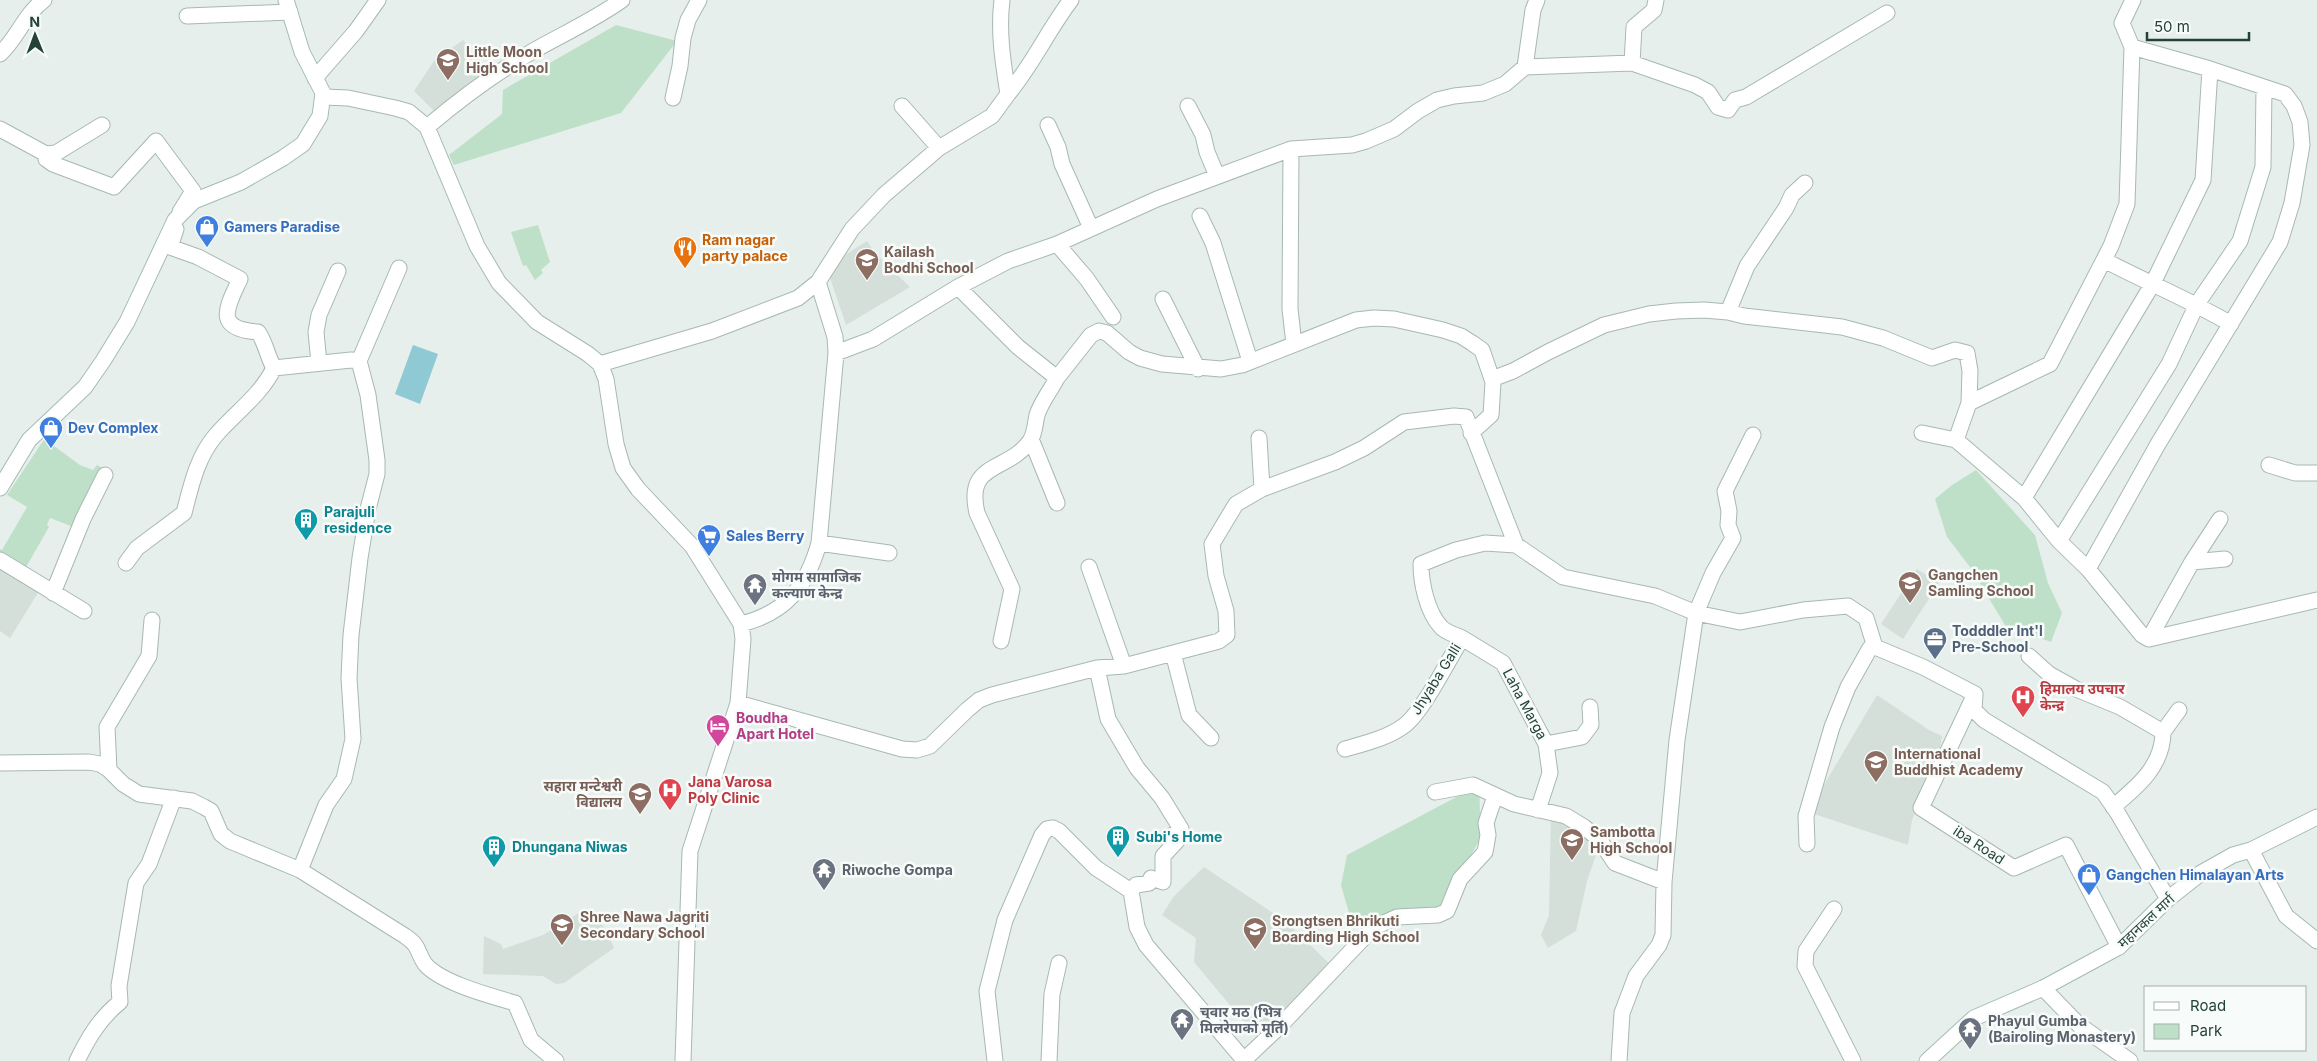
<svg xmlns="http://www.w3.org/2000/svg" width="2317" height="1061" viewBox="0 0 2317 1061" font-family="Inter,'Noto Sans Devanagari',sans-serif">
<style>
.built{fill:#d4dfda}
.green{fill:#bfe0c8}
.water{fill:#8ec9d4}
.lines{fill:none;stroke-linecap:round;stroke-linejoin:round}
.minor-casing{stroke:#a8b8b2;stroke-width:17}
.secondary-casing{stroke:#a4bbb3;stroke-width:17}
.minor{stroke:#fff;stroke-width:15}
.secondary{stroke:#fff;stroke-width:15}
.labels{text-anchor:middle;stroke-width:5;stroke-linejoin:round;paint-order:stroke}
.education-label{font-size:14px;font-weight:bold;fill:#785e54;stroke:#f7fbf9;text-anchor:start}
.shop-label{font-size:14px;font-weight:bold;fill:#366cbe;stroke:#f7fbf9;text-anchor:start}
.food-label{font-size:14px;font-weight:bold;fill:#c56008;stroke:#f7fbf9;text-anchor:start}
.culture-label{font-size:14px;font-weight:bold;fill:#0d838f;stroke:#f7fbf9;text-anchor:start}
.worship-label{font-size:14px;font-weight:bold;fill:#5b616d;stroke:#f7fbf9;text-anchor:start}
.service-label{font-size:14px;font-weight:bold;fill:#4e5e75;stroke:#f7fbf9;text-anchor:start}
.street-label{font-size:14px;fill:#24423a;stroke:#f7fbf9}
.health-label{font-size:14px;font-weight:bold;fill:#be3a42;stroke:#f7fbf9;text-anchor:start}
.hotel-label{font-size:14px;font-weight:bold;fill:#b23c85;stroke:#f7fbf9;text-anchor:start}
</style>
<rect width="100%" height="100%" fill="#e6efeb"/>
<!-- built -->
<path class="built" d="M463,40L490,72L435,112L414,91L434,61Z
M867,241L875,253L910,287L846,325L829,275L845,255Z
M0,568L41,588L10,638L0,631Z
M1917,569L1939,583L1903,639L1881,624Z
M1877,695L1929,730L1942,736L1939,754L1912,820L1908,845L1808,812Z
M1551,810L1601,841L1587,881L1576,931L1548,948L1541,935L1549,915Z
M1204,867L1285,921L1333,967L1259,1040L1194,962L1196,938L1162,915L1174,896Z
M587,908L605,928L614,948L564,983L556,984L543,976L483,974L484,936L501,944L503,949L543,935Z"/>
<!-- green -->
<path class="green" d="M616,25L677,41L621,113L454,165L449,155L502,114L503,90Z
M538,225L550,262L541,270L543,273L535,280L526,265L523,266L511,232Z
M49,432L58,439L54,446L80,465L93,470L97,465L104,469L74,533L69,531L71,526L50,518L47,525L49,527L25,569L0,556V549L2,550L27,507L7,495Z
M1976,470L2035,535L2048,583L2062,613L2051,642L2005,625L1970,567L1947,537L1935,499L1952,485Z
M1479,785L1481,837L1442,909L1351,920L1341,885L1347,855Z"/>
<!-- water -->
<path class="water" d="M413,345L438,354L420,404L395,394Z"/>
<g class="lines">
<!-- minor casing -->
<g class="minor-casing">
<path id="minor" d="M187,16L290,12
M0,54C18,37 24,15 44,0
M1632,63L1634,27L1654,10L1656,0
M1525,67L1632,63L1695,85L1708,92L1718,107L1728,110L1735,100L1746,97L1887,13
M315,78L356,31L378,0
M1008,94C1033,64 1048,30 1071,0
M324,97L348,98L395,108L409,112L427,127L477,246L499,283L537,322L588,354L600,364L606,379L616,444L623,468L638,489L692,546L741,624L743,639L738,703L690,851L683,1061
M673,98L680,66L683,38L688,20L699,0
M902,106L939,148
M1188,106L1203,135L1207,152L1217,176
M1048,125L1058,147L1062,164L1091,228
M427,127C460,99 495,73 533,51C563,34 594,20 622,0
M0,129L46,154V159L53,164L114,187L156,141L193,191L180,212
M1291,149L1290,309L1294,344
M46,154L56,153L102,125
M1200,216L1213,243L1250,361
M1057,244L1087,279L1113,317
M2104,260C2146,282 2190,300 2231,324
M958,287L1018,347L1057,378C1051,390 1041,402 1037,415C1035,423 1035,434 1030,441C1007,473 965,461 977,513L1012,589L1001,641
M1163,299L1198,369
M1728,312L1747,266L1786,208L1792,195L1805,183
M836,353L873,339L958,287L1008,261L1057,244L1157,199L1291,149L1352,145L1366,141L1394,129L1418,111L1437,100L1454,96L1483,93L1505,84L1525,67L1533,10L1537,0
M359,361L399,268
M319,363L316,332L319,315L338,271
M600,364L712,331L798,298L818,282L852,229L884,195L939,148L992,116L1008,94C1003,63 998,31 1002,0
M274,368L351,360L359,361L368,395L377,460V474L368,509L360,558L351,635L349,678L353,739L344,779L326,805L300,870
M1057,378L1091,335L1099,331L1107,333L1129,352L1140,358L1162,364L1221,369L1242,365L1356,320L1374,318L1394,319L1443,330L1461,336L1472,343L1482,350L1493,382L1491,415L1471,433
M1492,379L1513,371L1548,352L1604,325L1649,314L1676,311L1704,310L1728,312L1744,316L1842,327L1883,338L1932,358L1955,350L1967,353L1970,371L1969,403
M1922,433L1956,440L2024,498L2059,541L2088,569L2142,635L2149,639L2317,600
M1259,438L1262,489
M1031,439L1057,503
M1956,440L1969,403L2050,364L2111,246L2127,204L2132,47
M2269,465L2295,473H2317
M2024,498L2152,285L2203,180L2210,69
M2059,541L2169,364L2197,304L2240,241L2263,167L2264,87
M819,543L889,553
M0,560L84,611
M2192,562L2225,559
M126,563L137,548L184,513C191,486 197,457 216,435C235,413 261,395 274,368C267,356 266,343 258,332C213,329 227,307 240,279L198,257L170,247L176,229
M1089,567L1124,666
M2088,569L2158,444L2280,242L2292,203L2302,145L2300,122L2294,106L2285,94L2210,69L2132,47L2122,23L2133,0
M53,593L83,519L105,475
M741,624C786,613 807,586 819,543L836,353L835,337L818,282
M1462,638C1456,635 1445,632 1441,627C1427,612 1421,583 1421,564L1456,550L1485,543L1516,545
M2149,639L2192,562L2220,519
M1875,647L1923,667L1975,694
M1173,653L1189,715L1211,738
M2029,656L2049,674L2076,689L2120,707L2163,732L2179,710
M1097,668L1108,719L1137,768L1162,798L1181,829L1173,835L1177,841L1163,856V882L1151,878L1149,883L1136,885L1131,891L1137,927L1146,945L1244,1060
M1975,694L1921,808L2014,868L2066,845L2119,947
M1975,695L1974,710L1984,720L2103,792L2117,812L2168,899
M738,703L902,749L917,750L930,746L967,710L979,700L992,695L1097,668L1124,666L1219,641L1227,635L1226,611L1216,576L1212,544L1236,504L1262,489L1335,462L1364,448L1404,422L1454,416L1466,417L1516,545L1563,577L1655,596L1696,613L1740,622L1803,610L1848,606L1866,618L1875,647L1870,648L1848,687L1832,727L1806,816L1807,844
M1546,744L1582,737L1591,725L1590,707
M1345,749C1366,743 1388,738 1405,725C1423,711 1449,659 1462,638L1503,663L1546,744L1550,773L1538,810
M0,763L89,762L100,764L109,770L123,784L139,794L192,801L204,807L211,811L221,834L230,841L300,870L405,936C421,947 416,951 425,964C441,983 491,996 515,1003L531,1040L556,1061
M109,770L107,727L149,656L152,620
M1435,792L1473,785L1514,804L1566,816L1584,827L1599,839L1615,863L1664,882
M2113,807C2137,787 2163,766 2163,732
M2251,850L2286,916L2317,941
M1834,909L1806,951L1805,966L1853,1061
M2043,988L2079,1025L2130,1061
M77,1061C88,1038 100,1018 120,1002L119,986L136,883L149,864L174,798
M995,1061L987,991L1005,920L1042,835L1047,829L1053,828L1059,831L1096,868L1131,891
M1049,1061L1052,994L1059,963
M1243,1061L1281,1025L1373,928L1397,917L1438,915L1447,911L1460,879L1485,852L1488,835L1486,823L1495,796
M1619,1061L1622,1013L1636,976L1659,945L1663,935L1664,882L1677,740L1696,613L1713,573L1733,538L1728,525L1729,511L1725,491L1753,435"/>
</g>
<!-- secondary casing -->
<g class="secondary-casing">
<path id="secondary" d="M0,488L29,440L85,387L103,361L127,322L175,220L194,201L241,182L283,158L303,144L320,116L323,93L302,52L286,0
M1927,1061L1974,1018L2043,988L2119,947L2168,899L2201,873L2233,855L2251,850L2317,817"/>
</g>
<!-- minor -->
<use href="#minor" class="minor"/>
<!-- secondary -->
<use href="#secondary" class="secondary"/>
</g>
<!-- icons -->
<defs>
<g id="school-pin" transform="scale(1.25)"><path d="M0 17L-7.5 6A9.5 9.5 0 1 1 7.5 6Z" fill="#8d6e63" stroke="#f7fbf9"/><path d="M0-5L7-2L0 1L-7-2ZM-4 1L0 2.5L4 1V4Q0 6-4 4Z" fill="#fff"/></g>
<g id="shop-pin" transform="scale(1.25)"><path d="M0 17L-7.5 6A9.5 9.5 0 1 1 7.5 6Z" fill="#3f7fe0" stroke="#f7fbf9"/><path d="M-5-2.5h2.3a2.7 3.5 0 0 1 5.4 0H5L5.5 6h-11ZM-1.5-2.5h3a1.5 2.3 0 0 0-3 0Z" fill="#fff"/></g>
<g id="restaurant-pin" transform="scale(1.25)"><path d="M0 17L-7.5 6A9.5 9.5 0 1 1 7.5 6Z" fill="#e8710a" stroke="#f7fbf9"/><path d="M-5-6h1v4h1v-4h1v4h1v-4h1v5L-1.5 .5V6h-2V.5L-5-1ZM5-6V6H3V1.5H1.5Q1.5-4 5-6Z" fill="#fff"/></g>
<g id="building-pin" transform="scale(1.25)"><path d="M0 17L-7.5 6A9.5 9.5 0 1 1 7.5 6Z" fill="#0f9aa8" stroke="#f7fbf9"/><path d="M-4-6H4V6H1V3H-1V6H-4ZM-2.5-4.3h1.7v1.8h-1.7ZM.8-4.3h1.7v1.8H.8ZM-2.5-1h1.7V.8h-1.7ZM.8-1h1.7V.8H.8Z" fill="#fff"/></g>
<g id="supermarket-pin" transform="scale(1.25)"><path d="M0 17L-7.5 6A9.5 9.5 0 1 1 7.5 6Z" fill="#3f7fe0" stroke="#f7fbf9"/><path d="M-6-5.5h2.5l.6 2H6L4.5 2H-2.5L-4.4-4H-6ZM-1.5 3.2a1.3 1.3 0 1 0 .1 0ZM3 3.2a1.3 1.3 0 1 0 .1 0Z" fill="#fff"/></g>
<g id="temple-pin" transform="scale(1.25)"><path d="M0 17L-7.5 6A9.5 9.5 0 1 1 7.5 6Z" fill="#6b7280" stroke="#f7fbf9"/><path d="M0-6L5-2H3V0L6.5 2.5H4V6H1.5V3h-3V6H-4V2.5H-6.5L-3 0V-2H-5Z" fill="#fff"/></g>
<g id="office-pin" transform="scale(1.25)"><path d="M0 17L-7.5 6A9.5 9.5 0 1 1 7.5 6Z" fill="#5c6f8a" stroke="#f7fbf9"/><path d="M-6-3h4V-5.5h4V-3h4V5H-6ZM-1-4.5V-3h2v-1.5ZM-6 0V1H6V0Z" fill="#fff"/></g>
<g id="hospital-pin" transform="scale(1.25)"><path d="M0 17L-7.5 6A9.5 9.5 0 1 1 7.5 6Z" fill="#e0444e" stroke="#f7fbf9"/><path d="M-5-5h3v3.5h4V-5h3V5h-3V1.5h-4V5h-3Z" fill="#fff"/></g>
<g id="hotel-pin" transform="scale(1.25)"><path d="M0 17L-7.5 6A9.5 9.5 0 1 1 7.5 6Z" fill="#d1479c" stroke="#f7fbf9"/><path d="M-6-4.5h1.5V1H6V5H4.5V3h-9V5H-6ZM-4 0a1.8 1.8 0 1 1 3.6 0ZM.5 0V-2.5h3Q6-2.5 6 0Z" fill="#fff"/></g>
</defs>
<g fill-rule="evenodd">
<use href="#school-pin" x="448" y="60"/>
<use href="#shop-pin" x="207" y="227"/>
<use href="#restaurant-pin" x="685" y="248"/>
<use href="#school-pin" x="867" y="260"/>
<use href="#shop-pin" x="51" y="428"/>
<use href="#building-pin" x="306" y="520"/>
<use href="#supermarket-pin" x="709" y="536"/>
<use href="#school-pin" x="1910" y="583"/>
<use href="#temple-pin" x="755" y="585"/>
<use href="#office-pin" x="1935" y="639"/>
<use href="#hospital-pin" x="2023" y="697"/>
<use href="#hotel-pin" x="718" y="726"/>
<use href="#school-pin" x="1876" y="762"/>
<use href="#hospital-pin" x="670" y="790"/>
<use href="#school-pin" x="640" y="794"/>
<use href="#building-pin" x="1118" y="837"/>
<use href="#school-pin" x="1572" y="840"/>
<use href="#building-pin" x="494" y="847"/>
<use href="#temple-pin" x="824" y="870"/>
<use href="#shop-pin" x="2089" y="875"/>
<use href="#school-pin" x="562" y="925"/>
<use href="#school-pin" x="1255" y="929"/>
<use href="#temple-pin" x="1182" y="1020"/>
<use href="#temple-pin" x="1970" y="1029"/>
</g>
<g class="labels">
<!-- education labels -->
<g class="education-label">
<text x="466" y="57">Little Moon<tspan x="466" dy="16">High School</tspan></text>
<text x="884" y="257">Kailash<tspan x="884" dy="16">Bodhi School</tspan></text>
<text x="1928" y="580">Gangchen<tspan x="1928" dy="16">Samling School</tspan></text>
<text x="1894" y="759">International<tspan x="1894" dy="16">Buddhist Academy</tspan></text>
<text x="622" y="791" text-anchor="end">सहारा मन्टेश्वरी<tspan x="622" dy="16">विद्यालय</tspan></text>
<text x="1590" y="837">Sambotta<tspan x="1590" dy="16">High School</tspan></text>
<text x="580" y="922">Shree Nawa Jagriti<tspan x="580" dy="16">Secondary School</tspan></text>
<text x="1272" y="926">Srongtsen Bhrikuti<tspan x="1272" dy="16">Boarding High School</tspan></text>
</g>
<!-- shop labels -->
<g class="shop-label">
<text x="224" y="232">Gamers Paradise</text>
<text x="68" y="433">Dev Complex</text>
<text x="726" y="541">Sales Berry</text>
<text x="2106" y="880">Gangchen Himalayan Arts</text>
</g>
<!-- food labels -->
<g class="food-label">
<text x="702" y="245">Ram nagar<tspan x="702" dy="16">party palace</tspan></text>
</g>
<!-- culture labels -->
<g class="culture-label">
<text x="324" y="517">Parajuli<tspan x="324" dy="16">residence</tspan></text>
<text x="1136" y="842">Subi's Home</text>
<text x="512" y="852">Dhungana Niwas</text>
</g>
<!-- worship labels -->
<g class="worship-label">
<text x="772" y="582">मोगम सामाजिक<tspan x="772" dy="16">कल्याण केन्द्र</tspan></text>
<text x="842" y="875">Riwoche Gompa</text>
<text x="1200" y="1017">चुवार मठ (भित्र<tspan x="1200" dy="16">मिलरेपाको मूर्ति)</tspan></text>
<text x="1988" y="1026">Phayul Gumba<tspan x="1988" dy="16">(Bairoling Monastery)</tspan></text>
</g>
<!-- service labels -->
<g class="service-label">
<text x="1952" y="636">Todddler Int'l<tspan x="1952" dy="16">Pre-School</tspan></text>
</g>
<!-- street labels -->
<g class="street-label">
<text transform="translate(1436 679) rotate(-58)" y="5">Jhyaba Galli</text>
<text transform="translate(1525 704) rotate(62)" y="5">Laha Marga</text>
<text transform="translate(1979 845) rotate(33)" y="5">iba Road</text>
<text transform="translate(2146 921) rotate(-43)" y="5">महानकल मार्ग</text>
</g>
<!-- health labels -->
<g class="health-label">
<text x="2040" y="694">हिमालय उपचार<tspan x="2040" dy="16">केन्द्र</tspan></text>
<text x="688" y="787">Jana Varosa<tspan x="688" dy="16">Poly Clinic</tspan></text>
</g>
<!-- hotel labels -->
<g class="hotel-label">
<text x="736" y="723">Boudha<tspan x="736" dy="16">Apart Hotel</tspan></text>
</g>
</g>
<!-- legend -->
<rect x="2144" y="986" width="162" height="65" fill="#f7fbf9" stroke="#a3b1ad"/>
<rect x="2154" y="1002" width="25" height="8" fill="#ffffff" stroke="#a3b1ad"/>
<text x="2190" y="1011" font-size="15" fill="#24423a">Road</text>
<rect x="2154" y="1024" width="25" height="15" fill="#bfe0c8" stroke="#a3b1ad"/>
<text x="2190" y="1036" font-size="15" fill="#24423a">Park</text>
<!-- north arrow -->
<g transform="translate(35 35) rotate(359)" stroke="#f7fbf9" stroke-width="4" paint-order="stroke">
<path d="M0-4L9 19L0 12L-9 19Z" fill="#24423a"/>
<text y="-8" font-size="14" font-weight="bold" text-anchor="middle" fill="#24423a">N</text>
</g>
<!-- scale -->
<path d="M2147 32v8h102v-8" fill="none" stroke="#24423a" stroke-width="2.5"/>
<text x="2154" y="32" font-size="15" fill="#24423a" stroke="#f7fbf9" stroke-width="4" paint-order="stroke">50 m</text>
</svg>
